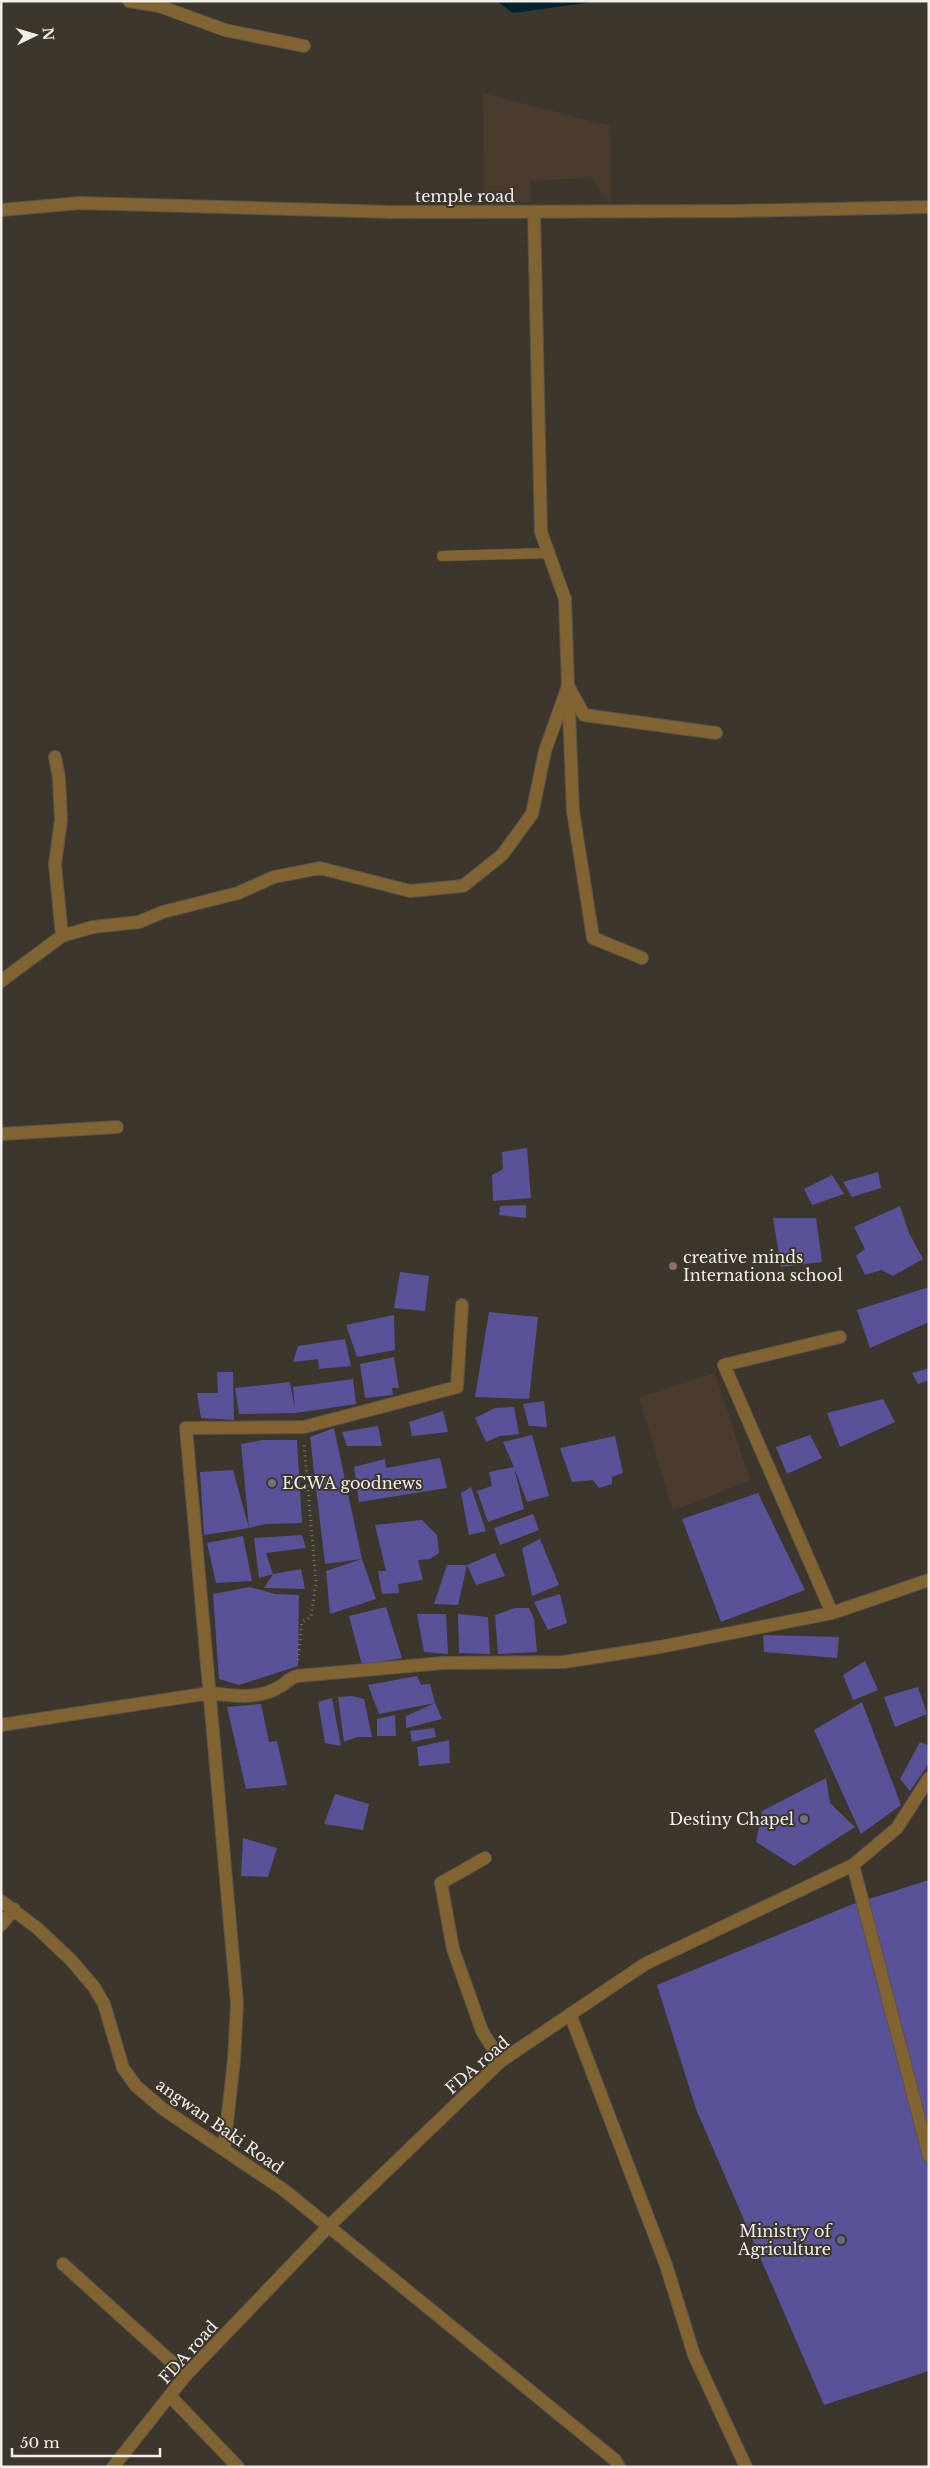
<svg xmlns="http://www.w3.org/2000/svg" width="930" height="2468" viewBox="0 0 930 2468" font-family="'Libre Baskerville',serif">
<style>
.industrial{fill:#4a3b2e}
.water{fill:#022330}
.building{fill:#595299}
.lines{fill:none;stroke-linecap:round;stroke-linejoin:round}
.service-casing{stroke:#59544a;stroke-width:11}
.minor-casing{stroke:#59544a;stroke-width:14}
.tertiary-casing{stroke:#59544a;stroke-width:14}
.path{stroke:#7a756c;stroke-width:3;stroke-dasharray:1 4;stroke-linecap:butt}
.service{stroke:#826332;stroke-width:10}
.minor{stroke:#826332;stroke-width:12}
.tertiary{stroke:#826332;stroke-width:12}
.education-dot{fill:#8d6e63;stroke:#3c362c;stroke-width:2}
.worship-dot{fill:#6b7280;stroke:#3c362c;stroke-width:2}
.service-dot{fill:#5c6f8a;stroke:#3c362c;stroke-width:2}
.labels{text-anchor:middle;stroke-width:4;stroke-linejoin:round;paint-order:stroke}
.street-label{font-size:16px;fill:#f3efe9;stroke:#3c362c}
.poi-label{font-size:16px;fill:#f3efe9;stroke:#3c362c;text-anchor:start}
</style>
<rect width="100%" height="100%" fill="#3c362c"/>
<!-- industrial -->
<path class="industrial" d="M483,93L610,126L611,205L591,178L530,181L531,202H484Z
M715,1373L750,1480L673,1511L639,1397Z"/>
<!-- water -->
<path class="water" d="M497,1H600L513,13Z"/>
<!-- building -->
<path class="building" d="M527,1148L531,1198L493,1201L492,1175L503,1169L502,1152Z
M878,1172L881,1188L852,1197L843,1182Z
M832,1175L844,1194L812,1205L804,1189Z
M526,1205V1218L499,1215L500,1206Z
M900,1206L909,1233L923,1259L893,1276L881,1270L865,1275L856,1256L865,1249L854,1227Z
M773,1218H816L822,1262L781,1267Z
M400,1272L429,1276L425,1311L394,1308Z
M929,1287V1322L870,1348L857,1310Z
M489,1312L538,1317L529,1399L475,1397Z
M394,1315L395,1350L357,1357L346,1325Z
M345,1339L351,1366L319,1369L318,1359L293,1362L298,1346Z
M394,1357L399,1388H392L393,1395L365,1398L360,1364Z
M929,1368V1380L918,1384L912,1373Z
M217,1372H233L234,1420L201,1418L197,1393H218Z
M353,1379L356,1404L296,1413L239,1414L235,1388L290,1382L295,1410L293,1387Z
M883,1399L895,1422L840,1447L827,1413Z
M544,1401L547,1427L529,1426L523,1404Z
M514,1407L519,1434L500,1436L486,1442L475,1418L495,1408Z
M443,1411L448,1432L412,1436L409,1422Z
M378,1426L382,1446H347L342,1432Z
M334,1428L362,1559L325,1564L310,1437Z
M532,1435L549,1496L527,1502L514,1467L524,1509L488,1522L477,1491L492,1486L489,1472L514,1467L503,1442Z
M810,1435L822,1458L787,1474L776,1447Z
M615,1436L623,1473L612,1477V1484L599,1488L593,1480L572,1482L560,1448Z
M263,1440H297L302,1523L265,1524L249,1528L241,1444Z
M440,1458L447,1488L359,1502L354,1467L385,1459L386,1468Z
M233,1470L249,1528L204,1535L200,1472Z
M471,1487L486,1531L469,1535L461,1493Z
M758,1493L805,1590L721,1622L682,1519Z
M533,1514L539,1530L500,1545L494,1528Z
M422,1520L437,1535L439,1553L430,1559L418,1560L423,1580L398,1584L399,1593L382,1594L378,1571H386L375,1525Z
M302,1535L306,1548L266,1553L273,1574L259,1578L254,1538Z
M243,1536L252,1581L216,1583L207,1543Z
M540,1539L559,1585L532,1596L522,1548Z
M495,1553L505,1576L476,1585L467,1565Z
M362,1559L376,1599L330,1614L326,1571Z
M447,1565H467L458,1605L434,1604Z
M301,1569L305,1589L264,1588L273,1574Z
M250,1587L275,1594L299,1595L298,1666L239,1685L219,1679L213,1594Z
M560,1594L567,1623L548,1630L534,1602Z
M386,1607L402,1658L362,1665L349,1616Z
M515,1608H529L534,1619L537,1652L498,1654L495,1615Z
M417,1614H446L448,1654L424,1652Z
M458,1614L488,1617L490,1654L459,1653Z
M763,1635L839,1637L837,1658L764,1652Z
M865,1661L878,1690L853,1700L843,1675Z
M417,1676L421,1685L430,1684L435,1703L379,1714L368,1685Z
M918,1687L927,1714L895,1727L884,1697Z
M352,1696L364,1699L372,1737H357L344,1742L338,1697Z
M332,1698L341,1746L325,1743L318,1702Z
M862,1702L901,1805L861,1834L814,1730Z
M435,1703L442,1719L406,1728V1716Z
M261,1704L269,1742L277,1741L287,1785L246,1789L227,1707Z
M395,1715L396,1736H377V1719Z
M434,1728L436,1737L412,1742L410,1731Z
M449,1740L450,1763L419,1766L417,1747Z
M920,1742L929,1746V1763L910,1791L900,1779Z
M826,1778L830,1803L855,1827L794,1866L756,1842L762,1811Z
M335,1794L369,1804L363,1830L324,1824Z
M243,1838L277,1848L268,1877L241,1876Z
M929,1880V2371L824,2405L696,2109L657,1985L853,1904Z"/>
<g class="lines">
<!-- service casing -->
<g class="service-casing">
<path id="service" d="M442,556L549,553"/>
</g>
<!-- minor casing -->
<g class="minor-casing">
<path id="minor" d="M129,1L159,6L225,30L304,46
M1,210L80,203L392,212L733,211L929,207
M534,212L541,532L565,599L568,686L584,715L716,733
M62,936L93,927L139,922L163,912L238,893L274,877L320,868L410,891L463,886L502,855L532,814L545,751L568,686L573,811L593,938L642,958
M1,981L62,936L55,864L61,820L59,778L55,757
M1,1134L117,1127
M840,1337L724,1365L832,1613L929,1580
M1,1725L210,1693C233,1696 259,1700 281,1686C288,1682 289,1678 297,1676L443,1663L564,1662L660,1647L832,1613
M485,1858L441,1883L453,1949L482,2031L501,2061
M853,1865L929,2156
M1,1901L37,1928L70,1959L94,1987L104,2004L123,2068L136,2086L163,2109L284,2190L615,2460L619,2467
M1,1925L14,1909
M570,2014L666,2265L694,2355L746,2467
M224,2149L234,2060L237,2003L186,1428L304,1427L457,1387L462,1305
M63,2264L186,2375
M170,2396L238,2467"/>
</g>
<!-- tertiary casing -->
<g class="tertiary-casing">
<path id="tertiary" d="M113,2467L186,2375L328,2227L501,2061L645,1964L853,1865L897,1828L929,1778"/>
</g>
<!-- path -->
<path class="path" d="M298,1660L302,1622L311,1617L316,1583L304,1443"/>
<!-- service -->
<use href="#service" class="service"/>
<!-- minor -->
<use href="#minor" class="minor"/>
<!-- tertiary -->
<use href="#tertiary" class="tertiary"/>
</g>
<!-- markers -->
<circle class="education-dot" cx="673" cy="1266" r="5"/>
<g class="worship-dot">
<circle cx="272" cy="1483" r="5"/>
<circle cx="804" cy="1819" r="5"/>
</g>
<circle class="service-dot" cx="841" cy="2240" r="5"/>
<g class="labels">
<!-- street labels -->
<g class="street-label">
<text x="465" y="202">temple road</text>
<text transform="translate(477 2065) rotate(-41)" y="6">FDA road</text>
<text transform="translate(220 2126) rotate(35)" y="6">angwan Baki Road</text>
<text transform="translate(188 2352) rotate(-48)" y="6">FDA road</text>
</g>
<!-- poi labels -->
<g class="poi-label">
<text x="683" y="1263">creative minds<tspan x="683" dy="18">Internationa school</tspan></text>
<text x="282" y="1489">ECWA goodnews</text>
<text x="794" y="1825" text-anchor="end">Destiny Chapel</text>
<text x="831" y="2237" text-anchor="end">Ministry of<tspan x="831" dy="18">Agriculture</tspan></text>
</g>
</g>
<!-- border -->
<rect width="930" height="2468" fill="none" stroke="#f3efe9" stroke-width="5"/>
<!-- north arrow -->
<g transform="translate(35 35) rotate(85)" stroke="#3c362c" stroke-width="4" paint-order="stroke">
<path d="M0-4L9 19L0 12L-9 19Z" fill="#f3efe9"/>
<text y="-8" font-size="14" font-weight="bold" text-anchor="middle" fill="#f3efe9">N</text>
</g>
<!-- scale -->
<path d="M12 2448v8h148v-8" fill="none" stroke="#f3efe9" stroke-width="2.5"/>
<text x="20" y="2448" font-size="15" fill="#f3efe9" stroke="#3c362c" stroke-width="4" paint-order="stroke">50 m</text>
</svg>
